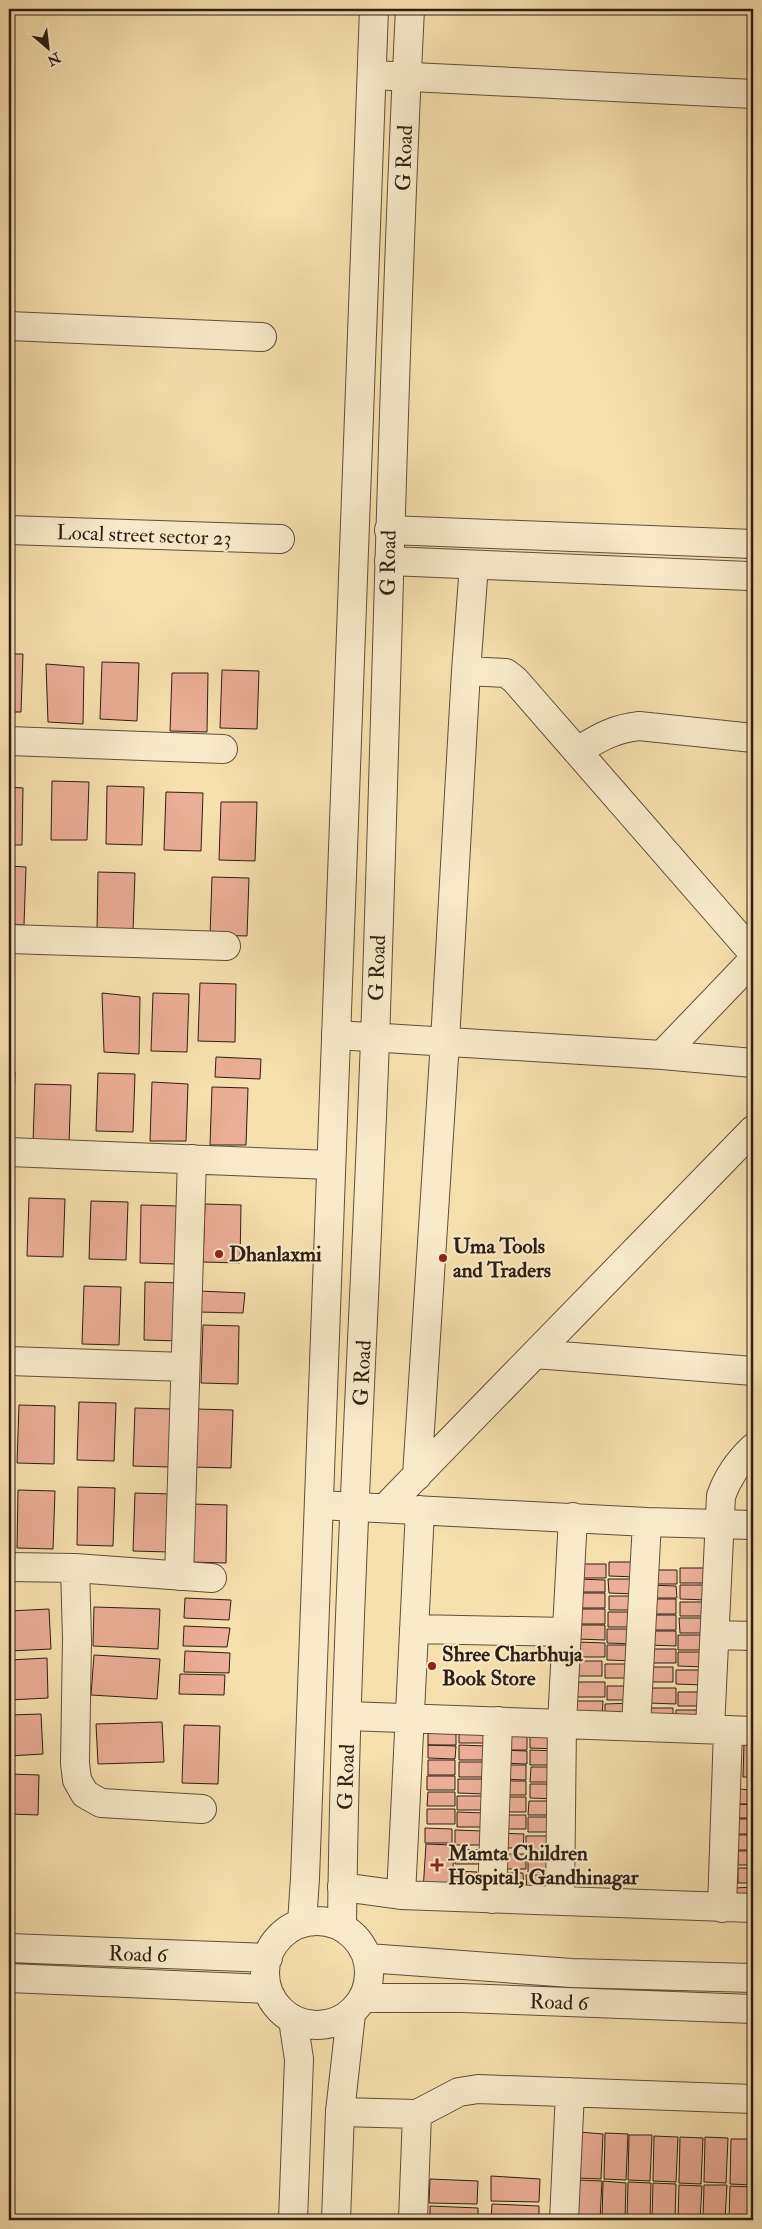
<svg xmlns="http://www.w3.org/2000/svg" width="762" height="2229" viewBox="0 0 762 2229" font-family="'IM FELL Double Pica',serif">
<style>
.building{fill:#ebae96;stroke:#2e1e14}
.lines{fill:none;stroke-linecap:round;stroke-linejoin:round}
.minor-casing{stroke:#604e3a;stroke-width:30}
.tertiary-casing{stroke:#604e3a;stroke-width:30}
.minor{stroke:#f9ebca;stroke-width:28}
.tertiary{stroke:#f9ebca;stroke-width:28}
.poi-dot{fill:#8f2418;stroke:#f9ebca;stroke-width:2}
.labels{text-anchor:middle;stroke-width:4;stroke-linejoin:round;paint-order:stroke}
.street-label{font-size:21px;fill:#2e1e14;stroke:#f9ebca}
.poi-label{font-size:21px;font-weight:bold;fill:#2e1e14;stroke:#f9ebca;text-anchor:start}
</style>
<rect width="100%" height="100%" fill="#f6e0ae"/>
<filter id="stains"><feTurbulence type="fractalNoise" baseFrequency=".004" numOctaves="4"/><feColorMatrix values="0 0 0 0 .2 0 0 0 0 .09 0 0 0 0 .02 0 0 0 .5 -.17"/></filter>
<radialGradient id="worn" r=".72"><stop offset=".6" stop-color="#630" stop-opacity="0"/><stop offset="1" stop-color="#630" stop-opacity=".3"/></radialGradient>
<!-- building -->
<path class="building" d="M9,654H23L21,712H9Z
M102,662L139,663L137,721L100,719Z
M46,664L84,667L83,724L48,722Z
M222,670L259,671L257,729L220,728Z
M172,673H208L207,732L170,731Z
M52,781L89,782L87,840H51Z
M107,786L144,787L142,845L106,844Z
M9,787L23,788L22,845H9Z
M166,792L203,793L201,851L164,850Z
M221,802H257L255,861L219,860Z
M9,866L26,867L24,925L9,924Z
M98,872L135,873L133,931L97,930Z
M212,877L249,878L247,936L210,935Z
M200,983L236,984L235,1042L198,1041Z
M102,993L140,997L139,1054L104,1052Z
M153,993L189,994L187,1052L151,1051Z
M216,1057L261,1059L260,1079L215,1077Z
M9,1072H15L13,1130H9Z
M98,1073L135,1074L133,1132L96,1131Z
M152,1082L188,1084L186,1141H150Z
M35,1084L71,1085L69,1143L33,1142Z
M212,1087L248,1088L246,1145H210Z
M9,1194H14L12,1252H9Z
M29,1198L65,1199L63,1257L27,1256Z
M91,1201L128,1202L126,1260L89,1259Z
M205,1204L241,1205L240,1263L203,1262Z
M141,1205L178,1206L176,1264L140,1263Z
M145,1282L182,1283L180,1341L144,1340Z
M84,1286L121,1287L119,1345L82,1344Z
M199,1291L245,1293L243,1313L198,1312Z
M203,1325L239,1326L238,1384L201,1383Z
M79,1402L116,1403L114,1461L77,1460Z
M19,1405L55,1406L54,1464L17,1463Z
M135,1408L171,1409L169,1467L133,1466Z
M196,1409L233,1410L231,1468L194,1467Z
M78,1487L115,1488L113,1546L77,1545Z
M18,1490L55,1491L53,1549L17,1548Z
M135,1493L171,1494L169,1552L133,1551Z
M191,1504L227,1505L226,1563L189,1562Z
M609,1562H637V1577L609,1576Z
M578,1564H606V1578H578Z
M680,1568H708L707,1583H680Z
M649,1570H677V1584H649Z
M578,1579L605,1580V1592H577Z
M608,1579H636V1594L609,1593Z
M649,1585L676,1586L677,1598H649Z
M680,1585H708L707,1600L680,1599Z
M577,1593H605V1608H577Z
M609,1596H637V1610H609Z
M185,1598L231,1600L229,1620L184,1618Z
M649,1599H676V1614H649Z
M680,1602H708V1616H680Z
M94,1607L160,1609L158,1649L93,1646Z
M49,1609L51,1649L9,1651V1611Z
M577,1609H605V1624H577Z
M608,1612H636V1627H608Z
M648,1615H676V1630H648Z
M679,1618H707V1633H680Z
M577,1625H605V1640L577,1639Z
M184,1626L230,1628L227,1647L183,1646Z
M607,1629H635V1644L607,1643Z
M648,1631H676V1646L648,1645Z
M678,1635H706V1650H678Z
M577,1642L605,1643V1657H577Z
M607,1645H635L634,1661L607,1660Z
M648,1649H676V1663H648Z
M185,1651L230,1653L229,1673L184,1672Z
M678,1652H706V1667L678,1666Z
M94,1655L160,1659L157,1699L91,1695Z
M47,1658L48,1698L9,1700V1660Z
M574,1661H602V1676H575Z
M605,1664H633L632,1678H605Z
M646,1667H673V1682H646Z
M676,1670H704L703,1685L676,1684Z
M180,1674L225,1675L224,1695L179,1694Z
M577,1682H605V1697H577Z
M607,1686H635V1700H607Z
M648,1688H676V1704L648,1703Z
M678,1692H706V1706H678Z
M574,1701H603L602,1716H575Z
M633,1703L632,1718H605V1704Z
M646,1708H673V1722H646Z
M676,1710H704V1725L676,1724Z
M41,1714L43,1754L9,1756V1715Z
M162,1722L164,1762L98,1764L96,1724Z
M184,1725L220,1726L218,1784L182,1783Z
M459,1729H487V1743H459Z
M428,1730H456V1745H428Z
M530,1734H558V1749L530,1748Z
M500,1735H527V1750H499Z
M744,1743H753V1777H743Z
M428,1745L456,1746L455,1759L428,1758Z
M459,1745L487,1746L486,1760H459Z
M500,1750L527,1751V1764L499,1763Z
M530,1750L558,1751V1765H530Z
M428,1760H455V1775H428Z
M459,1762H487V1777H459Z
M499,1765H526V1780L499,1779Z
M531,1767H559L558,1782H530Z
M9,1774L39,1775L38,1815L9,1814Z
M427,1776H455V1790H427Z
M458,1779H486V1794L458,1793Z
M499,1781H526V1795H498Z
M530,1784H557V1799L530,1798Z
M739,1789L753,1790V1804H739Z
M428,1792H455V1806H427Z
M457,1796H485V1810H457Z
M499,1797H526V1812H499Z
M529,1801H557L556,1815H528Z
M739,1804L753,1805V1818H739Z
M427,1809H455V1824H427Z
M457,1812L485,1813V1827H457Z
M498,1815H526V1829H498Z
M528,1817H556V1832H528Z
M739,1819H753V1834H738Z
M425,1828L452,1829V1843H425Z
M455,1830L483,1831V1845H455Z
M496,1833L524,1834L523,1848H496Z
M738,1835H753V1850H738Z
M526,1836H554V1851L526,1850Z
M426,1844L454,1845L452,1893L423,1891Z
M455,1849L483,1850V1864H455Z
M738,1851H753V1865H738Z
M498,1854H526V1869H499Z
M528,1857H556V1872H528Z
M738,1868H753V1883H738Z
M454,1871L477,1872V1892H454Z
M496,1873H523L524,1888H496Z
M526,1875H554V1890H527Z
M753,1887V1902H736L735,1888Z
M579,2132L603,2134L601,2179L578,2178Z
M605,2133L628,2134L626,2180L604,2179Z
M629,2135H652L650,2181L628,2180Z
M654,2136L678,2137L676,2182L653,2181Z
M680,2137L703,2138L701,2184L679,2183Z
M705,2137L728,2138L726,2183L704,2182Z
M731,2139H753L752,2185L730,2184Z
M491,2176L540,2179L539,2202L491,2201Z
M430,2179L478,2181L477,2204L429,2203Z
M578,2180L602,2181L600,2220H577Z
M603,2181L626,2183L625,2220H602Z
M628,2182L651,2183L650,2220H627Z
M653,2183L676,2184L675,2220H652Z
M679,2185L702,2186L700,2220H678Z
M704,2185H727L725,2220H703Z
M730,2186L753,2187L752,2220H729Z
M492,2204L539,2206V2220H491Z
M430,2206L478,2208V2220H430Z"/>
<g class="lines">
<!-- minor casing -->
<g class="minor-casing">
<path id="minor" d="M372,75L753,94
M9,326L262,337
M9,530L280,539
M389,530L753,544
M389,561L749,576L753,578
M474,565L466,671L506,673L515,680L753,953
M9,741L223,749
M577,751C599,738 613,729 639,726L753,738
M9,939L226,946
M336,1035L662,1055L753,960
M662,1055L753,1063
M9,1152L331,1165
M535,1354L753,1371
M9,1361L185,1367
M417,1476L445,1041L466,671
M319,1505L647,1522L753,1525
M385,1508L753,1130
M9,1567L75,1568L77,1639L75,1763L77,1780L85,1794L101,1803L202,1809
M75,1568L212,1578
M179,1576L192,1159
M414,1629L567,1632
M715,1635L753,1636
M348,1716L753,1731
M636,1726L647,1522
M710,1729L721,1496C728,1476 738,1462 753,1448
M342,1887L401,1895L753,1908
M401,1895L420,1510
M492,1899L498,1721
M560,1901L562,1723L573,1517
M722,1908L728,1730
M340,2112L417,2114L459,2092L478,2089L753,2099
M413,2220L417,2114
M564,2220L570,2092"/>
</g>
<!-- tertiary casing -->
<g class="tertiary-casing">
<path id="tertiary" d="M265 1973a52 52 0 1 1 104 0a52 52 0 1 1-104 0Z
M302,1923L305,1878L374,9
M342,1927C345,1631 364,1336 375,1040C387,696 393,352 410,9
M9,1948L268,1958
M368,1958L571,1973L753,1978
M9,1978L267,1989
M364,1998H462L753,2009
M293,2020L299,2059L293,2220
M336,2220L340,2112L351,2014"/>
</g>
<!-- minor -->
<use href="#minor" class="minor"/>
<!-- tertiary -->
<use href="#tertiary" class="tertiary"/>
</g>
<!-- markers -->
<g class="poi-dot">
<circle cx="219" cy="1254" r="5"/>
<circle cx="443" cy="1258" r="5"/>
<circle cx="432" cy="1666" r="5"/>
<path d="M434.5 1857.5h5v5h5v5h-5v5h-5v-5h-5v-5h5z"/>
</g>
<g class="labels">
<!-- street labels -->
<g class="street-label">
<text transform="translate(404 158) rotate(-88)" y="7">G Road</text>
<text transform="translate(144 535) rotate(2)" y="7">Local street sector 23</text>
<text transform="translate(388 563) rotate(-89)" y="7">G Road</text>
<text transform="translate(377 968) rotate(-88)" y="7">G Road</text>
<text transform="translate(362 1373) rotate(-87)" y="7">G Road</text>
<text transform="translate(346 1777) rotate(-88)" y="7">G Road</text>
<text transform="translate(138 1954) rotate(2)" y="7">Road 6</text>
<text transform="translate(559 2002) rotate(2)" y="7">Road 6</text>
</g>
<!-- poi labels -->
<g class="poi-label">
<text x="453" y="1253">Uma Tools<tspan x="453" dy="24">and Traders</tspan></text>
<text x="229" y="1261">Dhanlaxmi</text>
<text x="442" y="1661">Shree Charbhuja<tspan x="442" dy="24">Book Store</tspan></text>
<text x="448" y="1860">Mamta Children<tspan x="448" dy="24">Hospital, Gandhinagar</tspan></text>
</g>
</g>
<!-- margin -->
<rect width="762" height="2229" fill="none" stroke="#f6e0ae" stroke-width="30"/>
<rect x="10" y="10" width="742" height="2209" fill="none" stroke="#2e1e14" stroke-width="2.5"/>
<rect x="15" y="15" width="732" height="2199" fill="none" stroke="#2e1e14"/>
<!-- north arrow -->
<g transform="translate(48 48) rotate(152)" stroke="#f9ebca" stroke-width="4" paint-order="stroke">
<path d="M0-4L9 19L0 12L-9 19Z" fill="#2e1e14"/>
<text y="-8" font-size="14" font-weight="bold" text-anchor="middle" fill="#2e1e14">N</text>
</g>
<rect width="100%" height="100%" filter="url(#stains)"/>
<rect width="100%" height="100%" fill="url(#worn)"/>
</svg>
